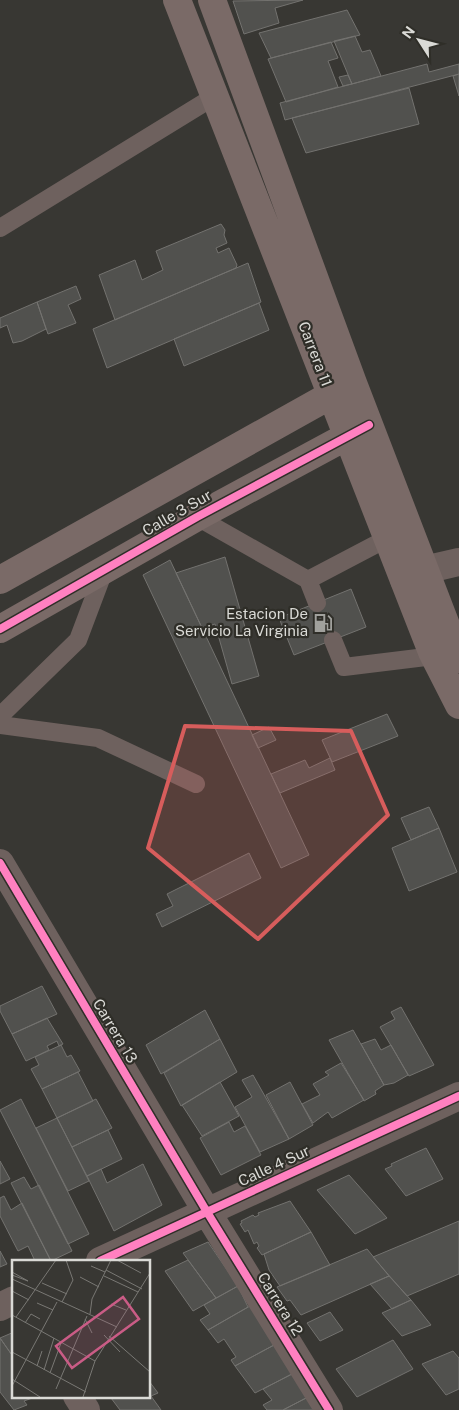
<svg xmlns="http://www.w3.org/2000/svg" width="459" height="1410" viewBox="0 0 459 1410" font-family="'Public Sans',sans-serif">
<style>
.building{fill:#51514e;stroke:#73726f}
.lines{fill:none;stroke-linecap:round;stroke-linejoin:round}
.lane{stroke:#6e615e;stroke-width:18}
.street{stroke:#6e615e;stroke-width:28}
.secondary{stroke:#7a6a67;stroke-width:28}
.cycleway-casing{stroke:#2f2e28;stroke-width:11}
.cycleway{stroke:#ff80c0;stroke-width:8}
.marked{fill:#d75d5c;fill-opacity:0.2;stroke:#d75d5c;stroke-width:4;stroke-linejoin:round}
.labels{text-anchor:middle;stroke-width:4.5;stroke-linejoin:round;paint-order:stroke}
.street-label{font-size:15px;fill:#dadad6;stroke:#2f2e28}
.poi-label{font-size:15px;fill:#dadad6;stroke:#2f2e28;text-anchor:end}
.inset-road{fill:none;stroke:#797874;stroke-width:1}
.view{fill:#ca5c86;fill-opacity:0.15;stroke:#ca5c86;stroke-width:2.5}
.inset-edge{fill:none;stroke:#dadad6;stroke-width:2.5}
</style>
<rect width="100%" height="100%" fill="#383733"/>
<!-- building -->
<path class="building" d="M303,0L275,8L279,23L244,34L233,1Z
M347,10L360,35L271,58L259,33Z
M355,36L362,52L370,50L381,76L352,84L334,41Z
M331,42L338,58L328,61L338,87L286,102L268,59Z
M427,64L429,72L459,64V74L285,120L280,103Z
M459,74V96L453,76Z
M348,75L352,84L343,86L339,77Z
M409,88L419,124L306,153L292,118Z
M221,224L225,230L224,235L227,243L216,248L218,253L229,248L237,265L236,268L115,320L99,275L135,260L142,280L163,270L156,251Z
M248,263L261,302L107,368L93,329Z
M76,286L81,299L68,305L76,323L48,334L37,302Z
M37,302L46,329L22,341L13,343L7,325L0,328V318Z
M259,303L269,330L184,366L174,339Z
M225,557L259,676L232,684L215,624L202,628L176,573Z
M170,560L309,855L281,868L143,575Z
M351,589L366,627L294,655L279,618Z
M387,714L398,736L332,762L322,740Z
M269,727L276,740L258,748L252,735Z
M330,758L335,770L280,793L271,774L305,760L309,768Z
M429,807L439,828L411,840L401,818Z
M439,828L457,872L409,891L392,848Z
M249,853L261,878L162,927L156,914L173,906L167,894Z
M42,986L57,1014L12,1034L0,1011V1006Z
M401,1007L434,1065L409,1076L380,1027L395,1019L391,1012Z
M205,1010L220,1039L161,1074L146,1045Z
M47,1018L63,1044L59,1046L57,1041L47,1046L49,1050L26,1061L12,1034Z
M353,1030L384,1085L375,1091L376,1094L364,1101L329,1040Z
M220,1039L237,1072L181,1106L164,1073Z
M375,1039L381,1050L391,1045L408,1075L394,1083L384,1085L361,1044Z
M61,1045L67,1057L71,1055L80,1071L42,1089L31,1069L39,1065L35,1057Z
M341,1063L364,1100L332,1118L328,1112L313,1123L302,1104L320,1095L313,1084L329,1075L325,1072Z
M78,1072L93,1101L57,1118L42,1089Z
M253,1075L289,1139L260,1152L235,1107L252,1097L242,1080Z
M220,1082L239,1116L202,1136L182,1105Z
M290,1082L313,1125L289,1139L266,1095Z
M21,1099L89,1234L68,1244L0,1110Z
M96,1099L112,1128L72,1147L57,1118Z
M57,1118L89,1181L68,1191L36,1128Z
M229,1122L234,1132L245,1126L261,1155L221,1175L200,1138Z
M108,1130L122,1159L87,1176L72,1147Z
M426,1148L443,1179L406,1196L385,1169L392,1166L391,1164Z
M0,1161L10,1179L0,1184Z
M143,1164L162,1205L114,1231L87,1176L101,1169L107,1183Z
M349,1175L387,1218L355,1234L317,1190Z
M24,1177L31,1189L39,1185L72,1251L51,1261L11,1183Z
M4,1196L11,1210L22,1203L51,1261H35L28,1246L18,1251L0,1216V1198Z
M290,1201L311,1232L262,1255L257,1248L259,1246L257,1242L254,1244L248,1230L245,1232L240,1224L242,1223L241,1221L253,1215L255,1217L259,1215L258,1213Z
M459,1221V1274L407,1296L373,1257Z
M311,1232L330,1265L280,1286L269,1270L264,1254Z
M208,1242L238,1286L216,1298L183,1253Z
M367,1249L389,1276L301,1315L290,1300L287,1301L277,1287Z
M0,1251L7,1264L0,1267Z
M188,1260L216,1298L193,1311L165,1271Z
M389,1276L411,1300L392,1309L370,1284Z
M238,1286L248,1307L208,1330L200,1320L210,1314L204,1305Z
M411,1300L431,1325L402,1336L382,1313Z
M250,1306L276,1344L235,1366L231,1360L236,1357L224,1339L218,1343L208,1330Z
M330,1312L343,1330L320,1341L307,1323Z
M14,1332V1358L0,1338Z
M0,1338L14,1358V1396H38L24,1401L27,1405L14,1410L0,1392Z
M393,1340L413,1369L357,1397L336,1369Z
M274,1345L292,1374L255,1393L235,1366Z
M453,1351L459,1358V1389L446,1395L422,1364Z
M292,1374L308,1397L283,1410H267L263,1405L272,1400L263,1389Z
M149,1381L158,1393L151,1396L161,1410H120L111,1398L149,1396Z
M308,1397L318,1410H283Z"/>
<g class="lines">
<!-- lane -->
<path class="lane" d="M0,228L215,96
M197,517L308,580L317,603
M308,580L388,538
M333,640L344,667L434,656L441,652
M0,716L78,640L104,571
M0,725L98,738L196,784"/>
<!-- street -->
<path class="street" d="M404,580L424,570L459,562
M0,863L207,1212L329,1410
M100,1261L459,1096
M0,1307L14,1300
M77,1396L86,1410"/>
<!-- secondary -->
<path class="secondary" d="M177,0L432,652L459,705
M212,0L353,383L459,659
M0,580L347,386
M0,629L197,517L364,427"/>
<!-- cycleway casing -->
<g class="cycleway-casing">
<path id="cycleway" d="M0,629L197,517L369,425
M0,863L207,1212L329,1410
M100,1261L459,1096"/>
</g>
<!-- cycleway -->
<use href="#cycleway" class="cycleway"/>
</g>
<!-- marked area -->
<path class="marked" d="M185,726L351,731L388,815L258,939L148,848Z"/>
<!-- icons -->
<defs>
<g id="fuel-bare" transform="scale(1.5)"><path d="M-5.5-6h7V0h2V4h1.3V-2.5L3-4.5l.8-.8L6-3V5H2.5V1h-1V6h-7ZM-4.2-4.7v3.2H.2V-4.7Z" fill="#a1a19d" stroke="#2f2e28" stroke-width="2.5" paint-order="stroke"/></g>
</defs>
<g fill-rule="evenodd">
<use href="#fuel-bare" x="323" y="623"/>
</g>
<g class="labels">
<!-- street labels -->
<g class="street-label">
<text transform="translate(315 354) rotate(69)" y="5">Carrera 11</text>
<text transform="translate(177 513) rotate(-30)" y="5">Calle 3 Sur</text>
<text transform="translate(115 1031) rotate(59)" y="5">Carrera 13</text>
<text transform="translate(274 1166) rotate(-25)" y="5">Calle 4 Sur</text>
<text transform="translate(280 1304) rotate(58)" y="5">Carrera 12</text>
</g>
<!-- poi labels -->
<g class="poi-label">
<text x="308" y="619">Estacion De<tspan x="308" dy="17">Servicio La Virginia</tspan></text>
</g>
</g>
<!-- overview -->
<g transform="translate(12 1260)">
<rect width="138" height="138" fill="#383733"/>
<path class="inset-road" d="M105,0L129,13M79,6L93,12M94,10L130,29M0,12L16,21L0,15M92,16L126,32M68,17L87,27M0,19L105,67M30,23L55,34M0,31L17,40M50,42L61,20L54,0M25,43L41,50M99,44L114,50M78,54L80,39L99,0M0,55L83,101M4,57L44,0M73,59L80,73M13,63L19,54L28,59M92,75L108,92M97,76L138,112M0,92L74,132M25,106L30,91M32,110L42,78M38,113L49,83M0,119L28,137M0,126L45,42M44,129L75,56M71,137L83,101L138,13"/>
<path class="view" d="M111,37L127,59L60,108L44,86Z"/>
<rect width="138" height="138" class="inset-edge"/>
</g>
<!-- north arrow -->
<g transform="translate(419 40) rotate(306)" stroke="#2f2e28" stroke-width="4" paint-order="stroke">
<path d="M0-4L9 19L0 12L-9 19Z" fill="#dadad6"/>
<text y="-8" font-size="14" font-weight="bold" text-anchor="middle" fill="#dadad6">N</text>
</g>
</svg>
